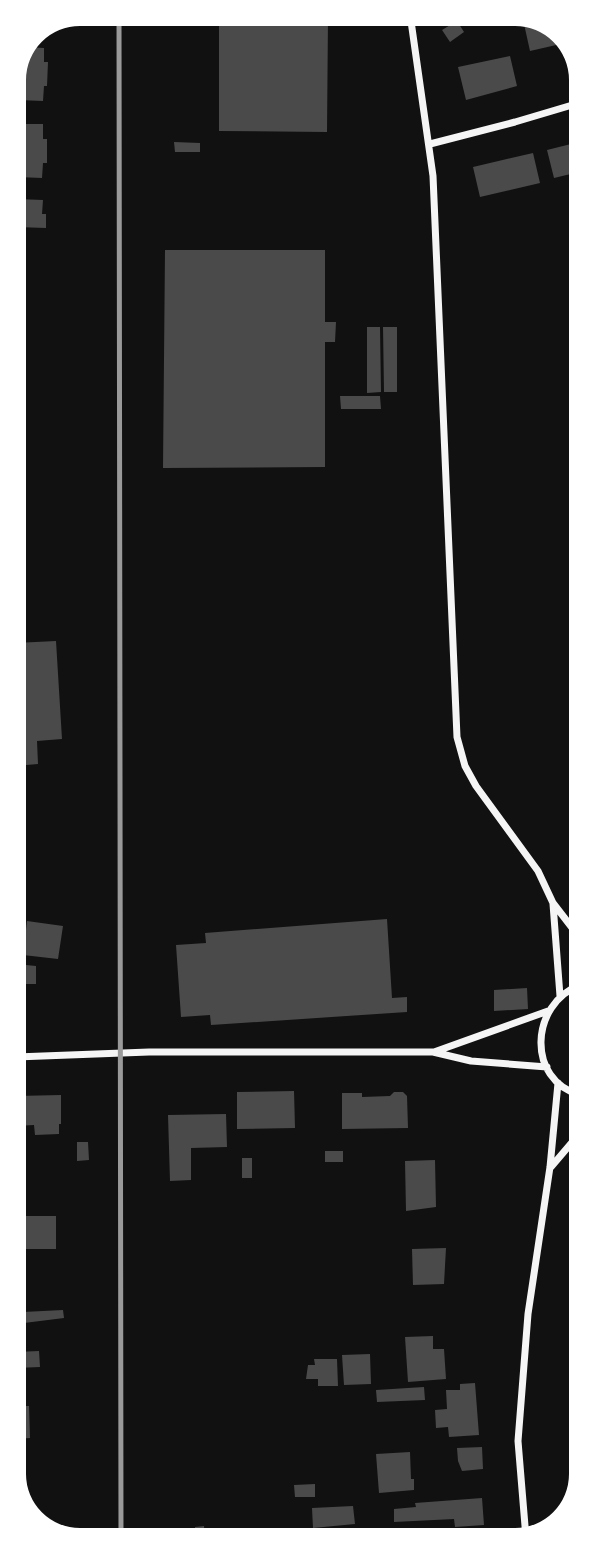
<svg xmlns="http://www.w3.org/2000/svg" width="595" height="1554" viewBox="0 0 595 1554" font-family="'Archivo Narrow',sans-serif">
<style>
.building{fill:#4a4a4a}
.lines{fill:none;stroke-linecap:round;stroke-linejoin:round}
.minor{stroke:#f5f5f5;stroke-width:7}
.rail{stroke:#9a9a9a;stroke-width:5}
</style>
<rect width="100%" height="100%" fill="#111"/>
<!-- building -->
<path class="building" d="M522,15L555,28L565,43L530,51Z
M328,18L327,132L219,131V19Z
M457,21L464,32L450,42L442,30Z
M27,47L44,48V62H48L47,86H44L43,101L18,100V68Z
M510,56L517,86L466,100L458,67Z
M18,124H43V139H47V163H43L42,178L17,177Z
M174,142L200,143V152H175Z
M579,142V172L554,178L547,150Z
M533,153L540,183L480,197L473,167Z
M17,199L43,200L42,214H46V228L16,227Z
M165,250H325V322H336L335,342H325V467L163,468Z
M367,327H380L381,392L367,393Z
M383,327H397V392H384Z
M340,396H380L381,409H341Z
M56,641L62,739L37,741L38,764L15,766V643Z
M387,919L392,998L407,997V1012L211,1025L210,1015L181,1017L176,945L206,943L205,933Z
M27,921L63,926L58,959L23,955Z
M16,964L36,966V984H23L24,995H16Z
M527,988L528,1009L494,1011V990Z
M294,1091L295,1128L237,1129V1092Z
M394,1092H403L407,1096L408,1128L342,1129V1093H362V1097L390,1096Z
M61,1095V1124H59V1134L35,1135L34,1125L16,1126V1096Z
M226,1114L227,1147L191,1148V1180L170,1181L168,1115Z
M77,1142H88L89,1160L77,1161Z
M325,1151H343V1162H325Z
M242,1158H252V1178H242Z
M435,1160L436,1207L406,1211L405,1161Z
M16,1216H56V1249H16Z
M446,1248L444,1284L413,1285L412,1249Z
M63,1310L64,1318L24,1323L23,1312Z
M433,1336V1349H444L446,1379L408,1382L405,1337Z
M39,1351L40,1367L16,1368V1352Z
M370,1354L371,1384L344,1385L342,1355Z
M314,1359H337L338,1386H318V1379H306L308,1365H315Z
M475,1383L479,1435L449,1437L448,1427L436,1428L435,1410L447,1409L446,1390H460V1384Z
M424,1387L425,1400L377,1402L376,1390Z
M16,1406H29L30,1438L16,1439Z
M482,1447L483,1469L462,1471L458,1461L457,1448Z
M410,1452L411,1479H414V1490L379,1493L376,1454Z
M315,1484V1497H295L294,1485Z
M482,1498L484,1525L455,1527L454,1519L394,1522V1509L416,1507L415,1503Z
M353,1506L355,1524L313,1528L312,1508Z
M204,1526L205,1539H195V1527Z
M418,1529L419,1538H392V1531Z"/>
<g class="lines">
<!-- minor -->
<path class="minor" d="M410,14L433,176L457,737L465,766L476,786L538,871L553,903L580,938
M430,144L515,122L579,103
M553,904L560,996
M580,985C530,1004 526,1080 580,1095
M434,1052L548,1011
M16,1057L149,1052H433L471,1061L547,1067
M551,1167L580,1133
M526,1538L518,1441L528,1314L550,1167L558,1083"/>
<!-- rail -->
<path class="rail" d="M119,14L121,1540"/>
</g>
<!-- crop -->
<path d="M0 0H595V1554H0ZM80 26H515A54 54 0 0 1 569 80V1474A54 54 0 0 1 515 1528H80A54 54 0 0 1 26 1474V80A54 54 0 0 1 80 26Z" fill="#fff" fill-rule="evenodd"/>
</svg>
